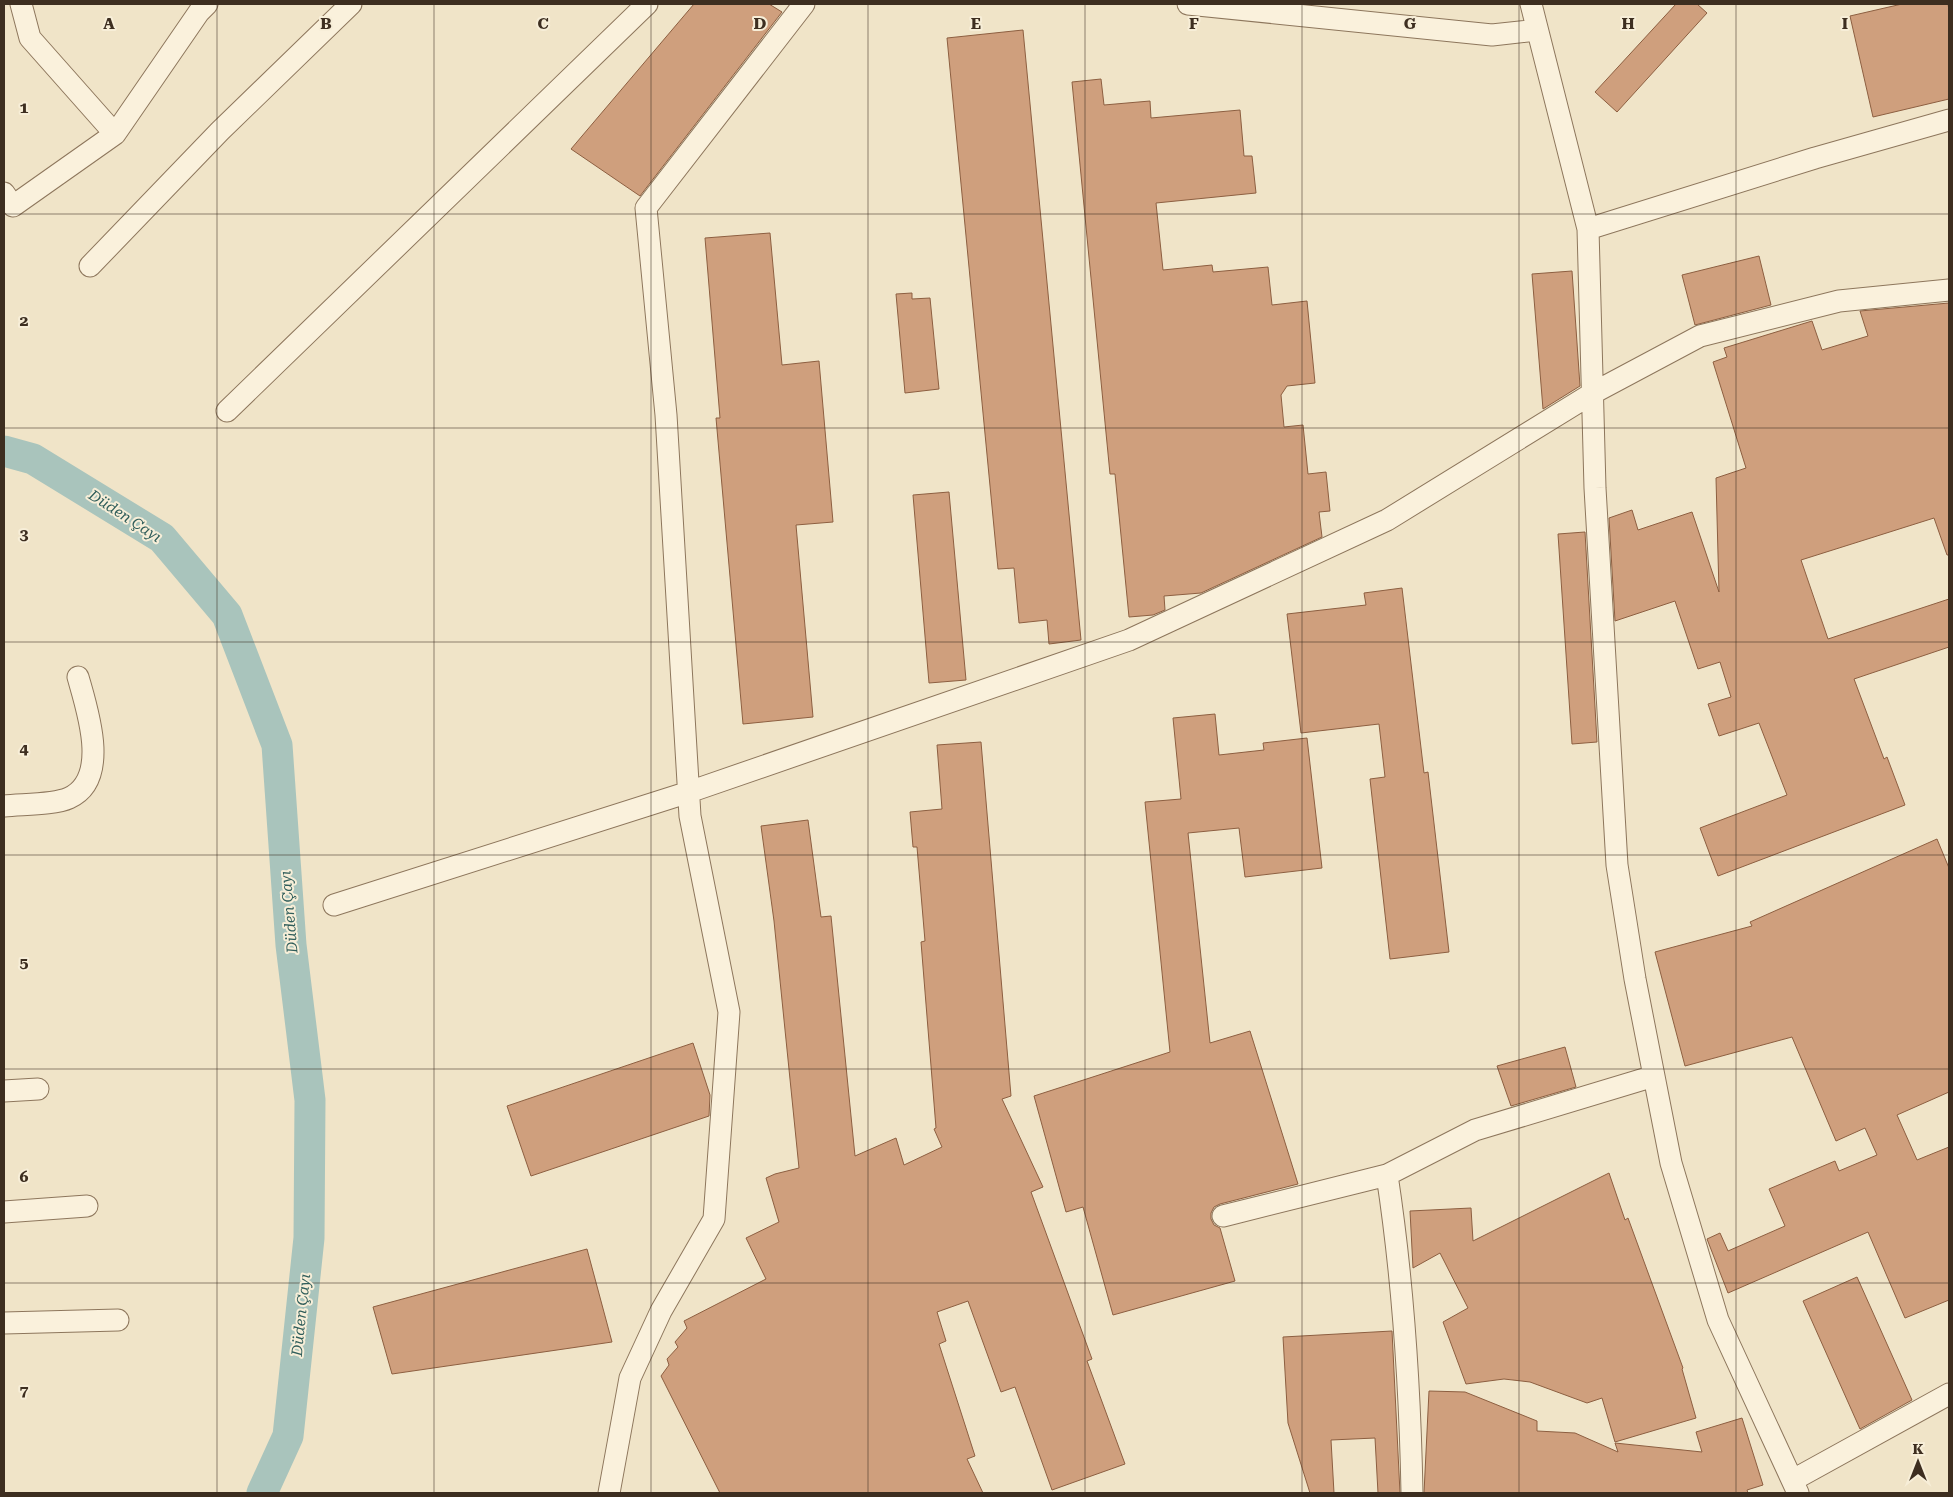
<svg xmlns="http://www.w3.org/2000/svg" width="1953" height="1497" viewBox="0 0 1953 1497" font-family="'Roboto Serif',serif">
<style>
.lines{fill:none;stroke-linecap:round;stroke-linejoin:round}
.river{stroke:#a9c4bc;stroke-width:31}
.building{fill:#cf9f7d;stroke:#8d5f41}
.minor-casing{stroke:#8d765c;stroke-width:23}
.minor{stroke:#faf1dc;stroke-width:21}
.grid{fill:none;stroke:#3d2e20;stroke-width:1;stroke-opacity:0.55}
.labels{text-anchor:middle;stroke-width:4;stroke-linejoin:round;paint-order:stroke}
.water-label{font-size:15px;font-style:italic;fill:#2f5d5a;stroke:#f7eed8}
.grid-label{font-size:16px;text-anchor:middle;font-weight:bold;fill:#3d2e20;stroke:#f7eed8;stroke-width:4;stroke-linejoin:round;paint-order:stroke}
</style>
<rect width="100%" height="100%" fill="#f0e4c8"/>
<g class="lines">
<!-- river -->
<path class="river" d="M4,451L33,459L162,538L227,615L277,745L291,945L310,1100L309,1238L288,1436L262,1493"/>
</g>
<!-- building -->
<path class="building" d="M694,4H769L782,12L640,196L571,149Z
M1676,4H1697L1707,13L1617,112L1595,92Z
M1902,4H1948L1949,11V99L1873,117L1850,16Z
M1023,30L1081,640L1049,644L1047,620L1019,623L1014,568L998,569L947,38Z
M1101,79L1104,105L1150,101L1151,118L1240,110L1244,156H1252L1256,193L1156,203L1163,270L1212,265L1213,272L1268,267L1272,305L1307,301L1315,383L1287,386L1281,395L1284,427L1303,425L1308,474L1326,472L1330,511L1319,512L1322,537L1201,593L1164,596L1165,610L1153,615L1129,617L1115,474H1110L1072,82Z
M770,233L782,365L819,361L833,522L796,525L813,717L743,724L716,418H720L705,238Z
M1759,256L1771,305L1695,325L1682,275Z
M1572,271L1580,386L1543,409L1532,274Z
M912,293V299L930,298L939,389L905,393L896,294Z
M1949,303V555H1947L1934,518L1801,560L1828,639L1949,599V647L1854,679L1884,759L1887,757L1905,805L1718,876L1700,828L1787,795L1759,723L1719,736L1708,704L1731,697L1720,662L1698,669L1675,601L1615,621L1609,518L1632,510L1638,530L1692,512L1719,592L1716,478L1746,468L1713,362L1727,357L1724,348L1812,321L1822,350L1868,336L1860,311Z
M949,492L966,680L929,683L913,495Z
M1585,532L1597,742L1572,744L1558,534Z
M1402,588L1424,773L1428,772L1449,952L1390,959L1370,779L1385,777L1379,724L1301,733L1287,614L1366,605L1364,593Z
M1215,714L1219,755L1264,750L1263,743L1307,738L1322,868L1245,877L1239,828L1188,833L1210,1043L1250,1031L1298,1184L1220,1204L1214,1207L1211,1213V1219L1214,1225L1220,1228L1235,1281L1113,1315L1083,1207L1066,1212L1034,1096L1170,1052L1145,802L1181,799L1173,718Z
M981,742L1011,1096L1002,1099L1043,1187L1031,1192L1092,1359L1087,1361L1125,1464L1052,1490L1015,1387L1001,1392L968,1301L937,1312L946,1341L939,1344L975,1456L967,1459L983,1493H720L661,1376L669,1365L667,1359L678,1347L675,1342L687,1328L684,1321L766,1279L746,1238L779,1222L766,1178L775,1174L799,1168L774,921L761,826L808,820L821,917L831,916L855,1156L896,1138L904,1165L942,1147L934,1129L936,1128L921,942L925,941L917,847H913L910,812L942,809L937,745Z
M1937,839L1949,868V1092L1897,1115L1917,1160L1949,1147V1300L1905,1318L1868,1232L1728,1293L1707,1239L1720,1233L1728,1251L1785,1226L1769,1189L1835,1161L1839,1171L1877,1155L1865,1128L1836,1141L1792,1037L1685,1066L1655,952L1752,926L1750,922Z
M693,1043L710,1095L709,1116L531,1176L507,1106Z
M1565,1047L1576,1087L1511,1106L1497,1066Z
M1609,1173L1625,1220L1628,1218L1683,1368L1682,1369L1696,1418L1615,1442L1602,1398L1587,1403L1530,1382L1504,1379L1466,1384L1443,1322L1468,1308L1440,1253L1413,1268L1410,1211L1471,1208L1473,1241Z
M587,1249L612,1342L392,1374L373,1307Z
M1857,1277L1912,1400L1860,1429L1803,1301Z
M1392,1331L1400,1493H1378L1375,1438L1331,1440L1334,1493H1310L1288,1423L1283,1337Z
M1429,1391L1465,1392L1537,1421V1431L1575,1433L1618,1452L1615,1443L1702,1452L1696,1432L1742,1418L1763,1485L1747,1490L1748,1493H1424Z"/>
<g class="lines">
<!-- minor casing -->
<g class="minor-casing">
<path id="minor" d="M21,4L30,38L115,134
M1188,4L1492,35L1537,30
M1531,4L1588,229L1595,488L1617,865L1635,979L1671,1163L1718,1320L1798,1493
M4,193L13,206L115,134L199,12L207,4
M1588,229L1815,158L1949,120
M90,266L220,131L351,4
M227,411L647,4
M4,806C21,804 54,805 69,798C111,779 87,709 78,677
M334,905L689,792L1129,640L1387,520L1593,393L1700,336L1839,301L1949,290
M4,1091L38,1089
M1387,1175C1403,1280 1410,1387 1412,1493
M4,1212L87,1206
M1223,1216L1387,1175L1475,1130L1654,1076
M4,1323L118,1320
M1793,1480L1949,1394
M609,1493L630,1378L661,1311L714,1219L729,1012L690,816L666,415L646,208L804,4"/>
</g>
<!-- minor -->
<use href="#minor" class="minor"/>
</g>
<!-- grid -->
<path class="grid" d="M217,4V1493M434,4V1493M651,4V1493M868,4V1493M1085,4V1493M1302,4V1493M1519,4V1493M1736,4V1493M4,214H1949M4,428H1949M4,642H1949M4,855H1949M4,1069H1949M4,1283H1949"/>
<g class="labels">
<!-- water labels -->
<g class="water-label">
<text transform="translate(125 516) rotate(33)" y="5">Düden Çayı</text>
<text transform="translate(289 912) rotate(-95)" y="5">Düden Çayı</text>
<text transform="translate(301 1315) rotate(-84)" y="5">Düden Çayı</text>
</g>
</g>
<g class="grid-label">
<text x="109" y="29">A</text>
<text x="326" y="29">B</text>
<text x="543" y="29">C</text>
<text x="760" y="29">D</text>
<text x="976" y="29">E</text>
<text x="1194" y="29">F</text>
<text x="1410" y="29">G</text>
<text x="1628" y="29">H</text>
<text x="1845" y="29">I</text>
<text x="24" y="113">1</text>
<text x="24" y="326">2</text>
<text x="24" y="540">3</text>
<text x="24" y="754">4</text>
<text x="24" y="968">5</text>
<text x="24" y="1182">6</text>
<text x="24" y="1396">7</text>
</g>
<!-- border -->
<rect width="1953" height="1497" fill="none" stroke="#3d2e20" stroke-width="10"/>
<!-- north arrow -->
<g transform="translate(1918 1462)" stroke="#f7eed8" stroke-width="4" paint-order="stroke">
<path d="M0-4L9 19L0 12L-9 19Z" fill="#3d2e20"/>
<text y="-8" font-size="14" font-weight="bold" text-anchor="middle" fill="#3d2e20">K</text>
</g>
</svg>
